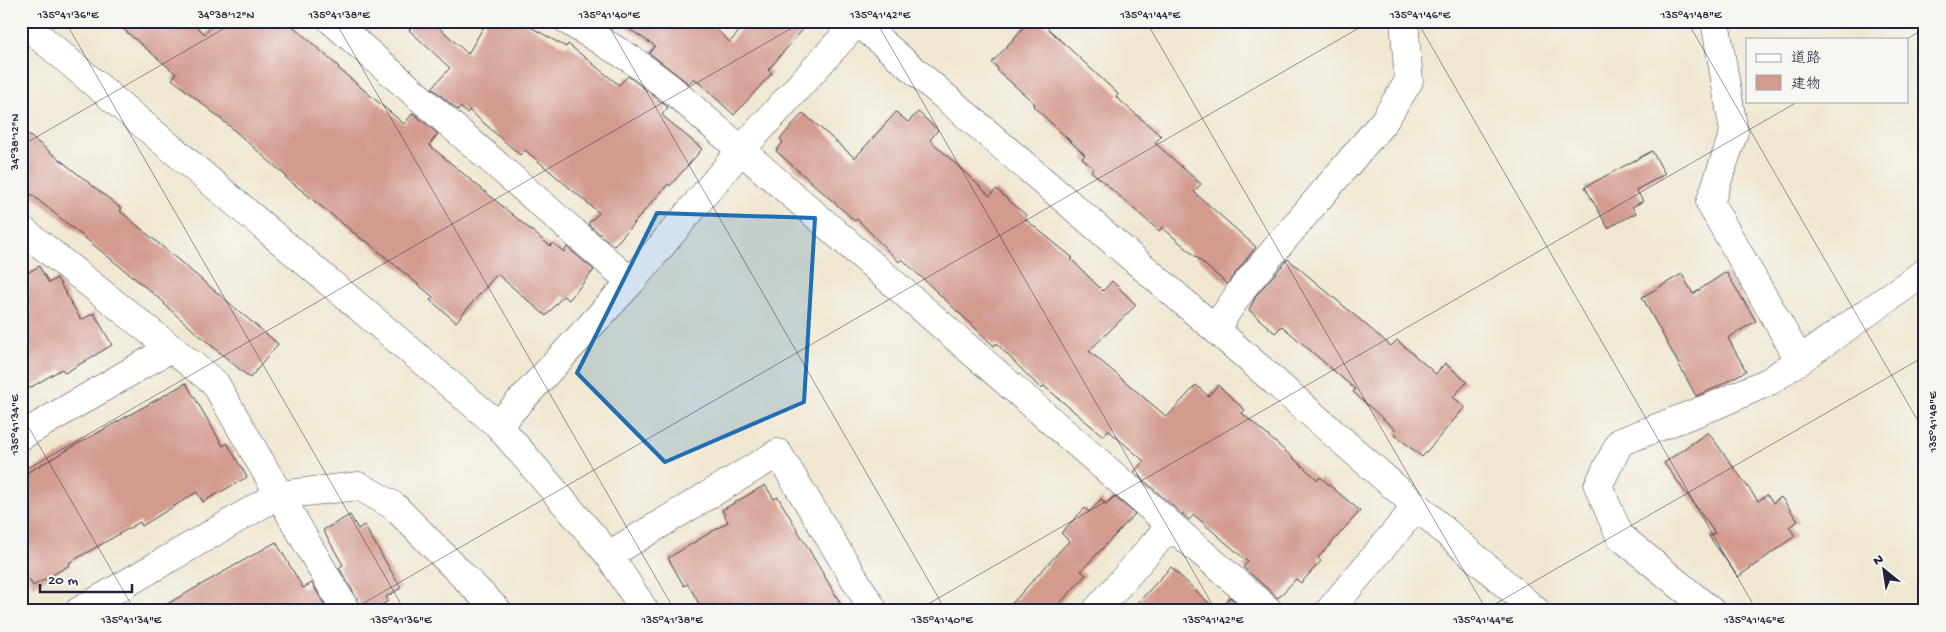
<svg xmlns="http://www.w3.org/2000/svg" width="1946" height="632" viewBox="0 0 1946 632" font-family="'Gochi Hand','Klee One',sans-serif">
<style>
.building{fill:#d39a8e}
.lines{fill:none;stroke-linecap:round;stroke-linejoin:round}
.minor-casing{stroke:#414051;stroke-width:29}
.minor{stroke:#fff;stroke-width:28}
.marked{fill:#1f6fb2;fill-opacity:0.2;stroke:#1f6fb2;stroke-width:4;stroke-linejoin:round}
.ticks{fill:none;stroke:#22223b;stroke-width:1;stroke-opacity:0.45}
.neatline{fill:none;stroke:#22223b;stroke-width:2}
.ticks-label{font-size:12px;text-anchor:middle;fill:#22223b}
</style>
<rect width="100%" height="100%" fill="#f6f6f2"/>
<filter id="ink" filterUnits="userSpaceOnUse"><feTurbulence type="fractalNoise" baseFrequency=".02" numOctaves="2"/><feDisplacementMap in="SourceGraphic" scale="10" xChannelSelector="R" yChannelSelector="G"/><feConvolveMatrix kernelMatrix="1 2 1 2 8 2 1 2 1" color-interpolation-filters="sRGB"/></filter>
<filter id="wash" filterUnits="userSpaceOnUse"><feTurbulence type="fractalNoise" baseFrequency=".0096" numOctaves="4" result="noise"/><feDisplacementMap in="SourceGraphic" scale="20" xChannelSelector="R" yChannelSelector="G"/><feGaussianBlur stdDeviation="1.12" result="paint"/><feColorMatrix in="noise" values="0 0 0 0 0 0 0 0 0 0 0 0 0 0 0 0 0 1.4 0 .05"/><feComposite in="paint" operator="in"/></filter>
<g filter="url(#wash)">
<rect width="100%" height="100%" fill="#efe7d0"/>
<g id="blocks">
<!-- building -->
<path class="building" d="M114,21H190L205,34L216,21H287L339,67L338,68L404,124L413,113L438,134L429,145L550,246L553,243L564,252L567,247L594,270L569,300L563,296L546,316L497,274L456,322L430,300L433,297L365,240L364,241L285,177L286,176L226,123L172,79L176,74Z
M416,21H432L468,54L487,21H520L566,47L568,44L619,85L628,76L668,107L662,115L702,149L670,186L668,184L614,246L588,224L599,213L525,150L520,155L469,110L467,113L460,107L458,110L432,88L450,68L409,30Z
M617,21H707L730,42L748,21H810L768,70L772,73L734,115L694,78L689,84L649,53L655,46Z
M1029,21H1040L1118,94L1116,97L1161,136L1155,143L1201,184L1194,192L1256,247L1227,284L1162,227L1159,231L1091,171L1093,168L1082,158L1085,155L1033,106L1035,104L997,70L998,68L992,63Z
M896,112L908,122L918,112L938,130L930,140L990,196L996,189L1027,216L1025,219L1073,258L1071,259L1103,291L1112,281L1136,305L1089,351L1167,417L1196,385L1208,396L1218,385L1245,410L1242,413L1318,480L1320,477L1360,511L1318,558L1321,561L1301,583L1296,579L1278,598L1243,567L1248,562L1194,515L1189,520L1134,472L1144,461L1108,430L1103,436L1044,386L1041,389L996,343L994,346L902,259L899,262L857,219L855,221L776,151L783,142L780,139L803,113L855,158Z
M21,129L122,209L120,211L278,344L250,378L192,329L164,304L165,303L21,186Z
M1652,151L1665,174L1636,190L1643,201L1632,207L1636,213L1608,228L1585,187Z
M1288,259L1391,346L1397,340L1436,374L1445,363L1467,382L1453,397L1465,407L1422,457L1394,434L1397,431L1353,392L1355,389L1282,326L1275,333L1249,310L1257,294Z
M39,266L49,283L57,278L81,320L94,313L112,345L65,373L62,369L21,393V277Z
M1726,272L1756,321L1728,338L1746,371L1715,388L1696,396L1642,297L1682,274L1693,294Z
M186,383L223,446L227,443L247,477L203,502L197,492L142,526L140,522L69,563L70,565L33,586L21,566V476Z
M1708,432L1758,501L1767,495L1773,503L1781,497L1798,521L1789,527L1795,536L1738,577L1709,536L1715,533L1664,463Z
M765,485L774,499L778,497L845,611H703L688,584L684,586L668,558L728,522L722,510Z
M1114,496L1135,514L1081,571L1086,575L1053,611H1005L1069,541L1061,533L1085,508L1089,512L1101,499L1106,505Z
M350,515L358,529L364,525L401,588L386,597L388,601L372,611H362L360,603L339,568L343,565L323,530Z
M276,542L303,588L312,583L328,611H155Z
M1171,567L1217,611H1130Z
M1230,597L1245,611H1218Z"/>
</g>
</g>
<g filter="url(#ink)">
<use href="#blocks" fill-opacity="0" stroke="#414051" stroke-width="1"/>
<g class="lines">
<!-- minor casing -->
<g class="minor-casing">
<path id="minor" d="M21,21L498,425L609,555L645,611
M332,21L631,282
M568,21L631,59L671,89L1269,611
M857,21L1215,329L1536,611
M1715,21L1734,132L1710,203L1800,361
M21,229L215,383L346,611
M1215,329L1245,285L1384,121L1409,81L1404,21
M498,425L631,282L742,149L858,21
M21,436L171,348
M609,555L778,453L874,611
M79,611L278,495L359,486L394,506L498,611
M1096,611L1171,525
M1329,611L1417,506
M1711,611L1620,536L1598,486L1620,442L1716,405L1770,381L1925,272"/>
</g>
<!-- minor -->
<use href="#minor" class="minor"/>
</g>
</g>
<!-- marked area -->
<path class="marked" d="M657,213L815,218L804,402L665,462L577,373Z"/>
<!-- ticks -->
<path class="ticks" d="M65,21L405,611M335,21L675,611M606,21L946,611M876,21L1216,611M1146,21L1487,611M1417,21L1757,611M1687,21L1925,433M1907,39L1925,28M21,146L237,21M21,414L135,611M21,473L804,21M350,611L1371,21M916,611L1799,101M1483,611L1925,356"/>
<!-- margin -->
<rect width="1946" height="632" fill="none" stroke="#f6f6f2" stroke-width="55"/>
<!-- legend -->
<rect x="1746" y="38" width="162" height="65" fill="#f6f6f2" stroke="#a1a1a9"/>
<rect x="1756" y="54" width="25" height="8" fill="#ffffff" stroke="#a1a1a9"/>
<text x="1791" y="62" font-size="15" fill="#22223b">道路</text>
<rect x="1756" y="75" width="25" height="15" fill="#d39a8e" stroke="#a1a1a9"/>
<text x="1791" y="88" font-size="15" fill="#22223b">建物</text>
<!-- north arrow -->
<g transform="translate(1884 570) rotate(330)" stroke="#f6f6f2" stroke-width="4" paint-order="stroke">
<path d="M0-4L9 19L0 12L-9 19Z" fill="#22223b"/>
<text y="-8" font-size="14" font-weight="bold" text-anchor="middle" fill="#22223b">N</text>
</g>
<!-- scale -->
<path d="M40 584v8h92v-8" fill="none" stroke="#22223b" stroke-width="2.5"/>
<text x="48" y="584" font-size="15" fill="#22223b" stroke="#f6f6f2" stroke-width="4" paint-order="stroke">20 m</text>
<rect x="28" y="28" width="1890" height="576" class="neatline"/>
<g class="ticks-label">
<text x="68" y="18">135°41'36"E</text>
<text x="226" y="18">34°38'12"N</text>
<text x="339" y="18">135°41'38"E</text>
<text x="609" y="18">135°41'40"E</text>
<text x="880" y="18">135°41'42"E</text>
<text x="1150" y="18">135°41'44"E</text>
<text x="1420" y="18">135°41'46"E</text>
<text x="1691" y="18">135°41'48"E</text>
<text transform="translate(14 142) rotate(-90)" y="4">34°38'12"N</text>
<text transform="translate(1932 422) rotate(-90)" y="4">135°41'48"E</text>
<text transform="translate(14 425) rotate(-90)" y="4">135°41'34"E</text>
<text x="131" y="623">135°41'34"E</text>
<text x="401" y="623">135°41'36"E</text>
<text x="672" y="623">135°41'38"E</text>
<text x="942" y="623">135°41'40"E</text>
<text x="1213" y="623">135°41'42"E</text>
<text x="1483" y="623">135°41'44"E</text>
<text x="1754" y="623">135°41'46"E</text>
</g>
</svg>
